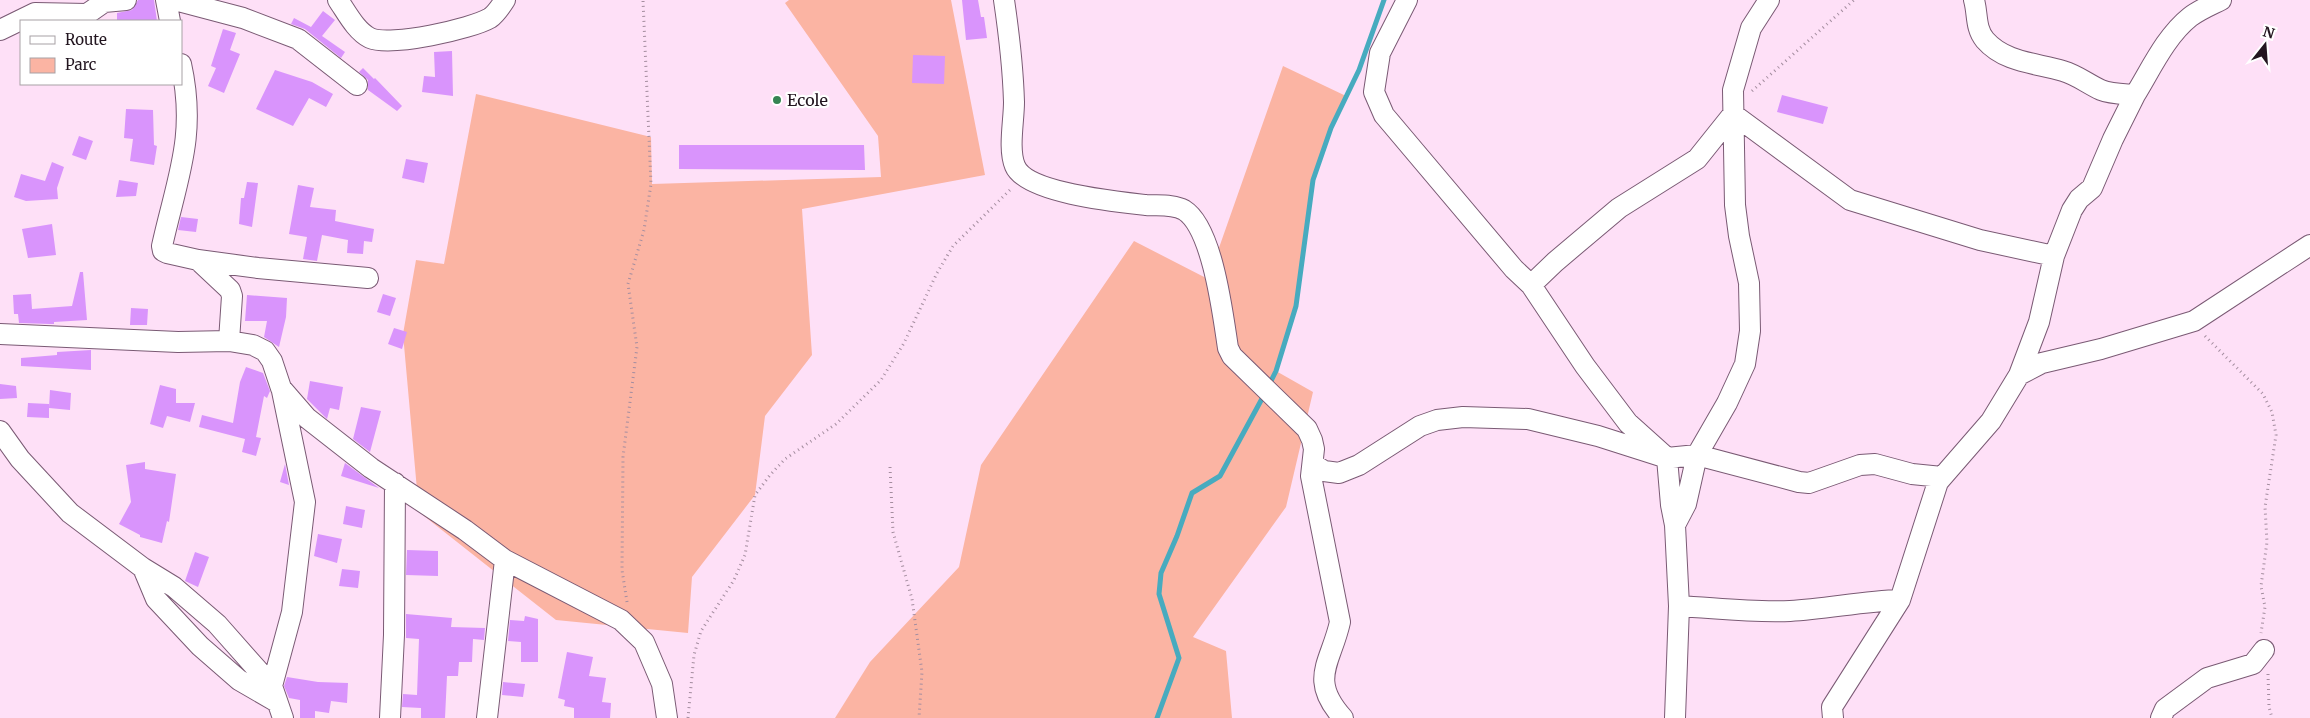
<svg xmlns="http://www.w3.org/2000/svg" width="2310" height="718" viewBox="0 0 2310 718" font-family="Merriweather,serif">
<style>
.green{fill:#fbb4a3}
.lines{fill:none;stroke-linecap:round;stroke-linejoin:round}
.stream{stroke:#47abbf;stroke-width:5}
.building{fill:#d994fc}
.minor-casing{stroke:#7a5a74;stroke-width:22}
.path{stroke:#a48d9f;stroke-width:3;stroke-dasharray:1 4;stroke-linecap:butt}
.minor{stroke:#fff;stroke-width:20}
.poi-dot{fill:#368453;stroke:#fff;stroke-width:2}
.labels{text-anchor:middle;stroke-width:4.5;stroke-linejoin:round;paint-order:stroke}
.poi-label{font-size:16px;fill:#22151f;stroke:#fff;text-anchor:start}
</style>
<rect width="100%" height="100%" fill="#fee0f7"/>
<!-- green -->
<path class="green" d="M789,0H951L985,175L802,209L812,355L765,416L755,495L692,577L688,633L556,620L419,512L403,334L416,260L444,264L476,94L651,137L652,184L881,177L878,136L785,3Z
M1283,66L1346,96L1331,128L1313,180L1296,306L1276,371L1313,392L1286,507L1193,637L1226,651L1232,718H835L870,662L959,567L981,465L1134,241L1208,279Z"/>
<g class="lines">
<!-- stream -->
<path class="stream" d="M1269,385L1276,371L1296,306L1313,180L1331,128L1359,70L1384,0
M1157,718L1179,658L1159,594L1161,573L1177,536L1192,493L1220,476L1264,395"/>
</g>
<!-- building -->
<path class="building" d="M138,0H154L157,21H117V13L132,10Z
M962,0H978L981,17H984L987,38L966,40Z
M323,11L335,20L322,36L345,52L341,58L305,29L291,24L294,18L311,27Z
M223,29L236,33L230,50L240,54L224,93L208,86L216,68L211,66Z
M452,51L453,96L422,92L424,76L435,77L434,52Z
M913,55L945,56L944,84L912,83Z
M363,68L374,79L375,78L402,106L397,111L368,90V80L359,72Z
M275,70L312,82L333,94L326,107L309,98L293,126L256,109Z
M1782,95L1828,107L1823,124L1777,112Z
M126,109L153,110L154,145L157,146L154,165L130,161L133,139L124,138Z
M79,136L93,141L86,160L72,155Z
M679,145H864L865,170L679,169Z
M406,159L428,163L424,183L402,178Z
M52,162L64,167L57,188L58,199L26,201L14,197L21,174L45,181Z
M119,180L138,183L136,196L116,197Z
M247,182L258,183L252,227L239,224L241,198H244Z
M298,185L314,188L310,207L336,210L335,221L374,229L372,242L364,241L363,254L347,253L348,240L322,235L317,261L303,259L307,237L289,234Z
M181,217L198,219L196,232L178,230Z
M52,224L56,255L28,258L22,229Z
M80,272H83L87,320L54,322V324H50L19,323L18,314H14L13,295L31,294L32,309L72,306Z
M383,294L396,298L390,316L377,312Z
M247,295L287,298L286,317L279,347L264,337L267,321H245Z
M131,308L148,309L147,325H130Z
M394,328L407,332L402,349L388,344Z
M91,350V370L21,366V358L57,355V352Z
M246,367L263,373L270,391L267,398L264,396L256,437L261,438L256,456L242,452L245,439L199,427L202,415L233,423L240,382Z
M310,381L343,387L339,410L330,408L327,419L307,399Z
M0,384L16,386L17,398L0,399Z
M160,385L176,389V403H195L190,422L167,416L163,428L150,424Z
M50,390L71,393L70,410L49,408Z
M28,403L49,404V418L27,417Z
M361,407L381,411L370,452L353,439Z
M145,462V469L176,474L169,522L167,521L162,543L140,537V535L119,524L131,502L126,465Z
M345,463L364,477L379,488L341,476Z
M285,464L289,485L280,482Z
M346,506L365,510L362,528L343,524Z
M318,534L342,539L337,563L314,556Z
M407,550L438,551V576L406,575Z
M195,552L209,557L198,587L185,581Z
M342,569L360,571L358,588L339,586Z
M406,614L452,618L451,627L485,628L484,640L473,639L472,662H459L458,676H447L445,718H421V708L402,707L403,694L417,695L419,639L406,638Z
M525,616L538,619V662H521V642L508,641L510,620L524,621Z
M567,652L593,657L589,676L606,678L602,702L611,703L610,718H574V708L564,706L565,700L558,698Z
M287,677L318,682L348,683L347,703L331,701L329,713L315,711V718H300V700L289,698L284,686Z
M503,682L525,684L523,697L502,695Z"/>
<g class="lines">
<!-- minor casing -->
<g class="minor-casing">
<path id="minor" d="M166,0L170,21
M175,0L243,18L298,39L357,85
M338,0C347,13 356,31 370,38C391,47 471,29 490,18C496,14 501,6 505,0
M1004,0C1009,34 1013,68 1014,102C1014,121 1008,149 1015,166C1026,193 1119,202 1146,205C1158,206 1173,204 1184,210C1213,228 1223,316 1228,348L1232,356L1307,429L1312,440L1314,449L1311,476L1340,622C1331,663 1308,679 1343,718
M1407,0L1380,53L1374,92L1384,115L1514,269L1531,285L1555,262L1619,208L1697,159L1733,114L1850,200L1980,240L2054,256
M1974,0C1978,14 1975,28 1985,40C2005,63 2037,63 2063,71C2077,75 2088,84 2101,90C2111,94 2125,94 2135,95C2151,69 2166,36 2190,17C2199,10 2211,5 2221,0
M104,2L126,0
M0,30L35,13L87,14L107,0
M181,64C197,136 177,178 162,246L163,251L167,253L198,260L230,290L232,296L229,341
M198,260L258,268L368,278
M1531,285L1585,366L1628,423L1667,458L1671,505L1675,525L1679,606C1716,608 1753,613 1790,611C1827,609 1863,601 1900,600
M0,334L178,342L229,341L253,345L265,351L272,361L281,388L307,418L371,468L465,530L505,560L621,620L644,642L662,684L667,718
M2019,375L2039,322L2054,256L2072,210L2079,199L2092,188L2113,139L2135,95
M0,431L20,459L70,513L143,568L174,587L217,624L272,686L283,718
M1313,464L1324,471L1339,473L1359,465L1420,426L1437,420L1463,417L1528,419L1598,436L1667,458L1697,455L1799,482L1809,483L1860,465L1875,464L1912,474L1942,477
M1675,525L1686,504L1697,455L1727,403L1745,364L1750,331L1749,283L1739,236L1735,205L1733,90L1751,28L1769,0
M143,568L156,599L200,646L239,680L277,702
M272,686L292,612L305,502L282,391
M390,718L394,635L395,483
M487,718L505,560
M1675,718L1679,606
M1833,718L1832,707L1900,600L1938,482L1991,421L2019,375L2042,363L2101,349L2194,321L2310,245
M2161,718L2165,709L2207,678L2253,664L2264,650"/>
</g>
<!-- path -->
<path class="path" d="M1752,91L1854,0
M2205,336L2263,394L2272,412L2276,435L2265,507L2267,542L2261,586L2265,607L2261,633
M890,467L893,532L912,599L922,672L919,718
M627,602L622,570L623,457L637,347L628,284L644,230L651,184L643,0
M2268,674L2269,707L2272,718
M688,718L694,655L701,631L734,580L745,555L755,495L770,475L785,459L836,424L881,380L904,343L937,273L953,246L1012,188"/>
<!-- minor -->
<use href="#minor" class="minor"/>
</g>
<!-- markers -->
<circle class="poi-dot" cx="777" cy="100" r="5"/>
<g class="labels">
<!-- poi labels -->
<g class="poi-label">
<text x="787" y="106">Ecole</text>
</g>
</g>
<!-- legend -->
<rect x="20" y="20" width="162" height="65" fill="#ffffff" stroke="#a7a1a5"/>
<rect x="30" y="36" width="25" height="8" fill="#ffffff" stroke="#a7a1a5"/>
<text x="65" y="45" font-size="15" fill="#22151f">Route</text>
<rect x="30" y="58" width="25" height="15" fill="#fbb4a3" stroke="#a7a1a5"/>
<text x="65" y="70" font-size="15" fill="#22151f">Parc</text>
<!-- north arrow -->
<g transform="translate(2265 45) rotate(17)" stroke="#ffffff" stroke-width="4" paint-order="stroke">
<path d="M0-4L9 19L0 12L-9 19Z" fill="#22151f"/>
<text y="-8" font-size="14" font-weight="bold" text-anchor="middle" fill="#22151f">N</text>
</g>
</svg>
